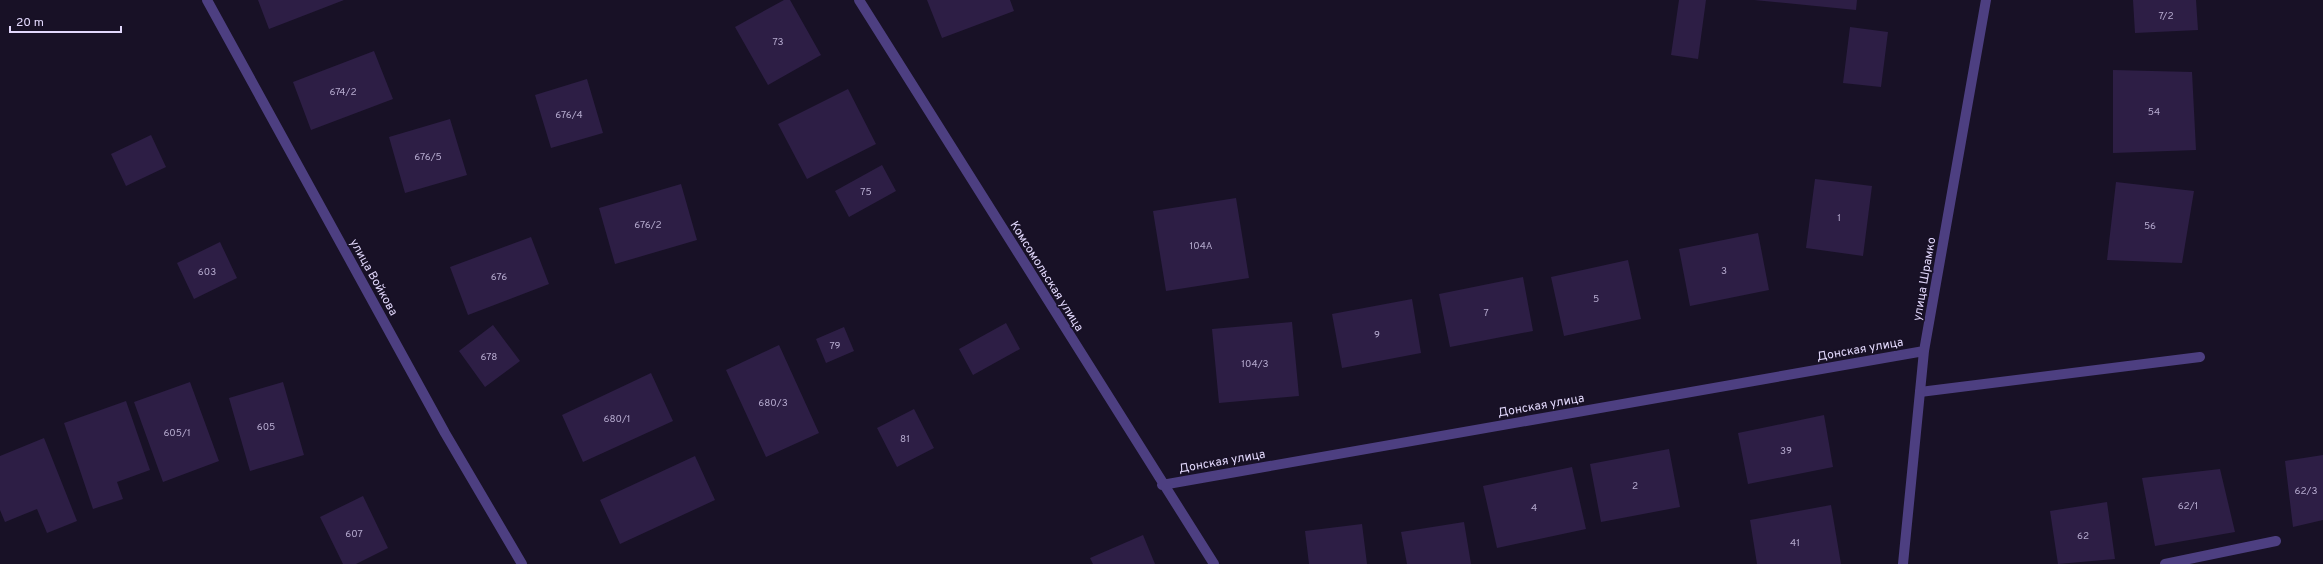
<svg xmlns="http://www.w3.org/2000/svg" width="2323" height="564" viewBox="0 0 2323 564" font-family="Overpass,sans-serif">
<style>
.building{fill:#2d1e45}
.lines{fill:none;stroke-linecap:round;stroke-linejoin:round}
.service{stroke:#4d3f81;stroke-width:10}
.minor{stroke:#4d3f81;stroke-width:10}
.labels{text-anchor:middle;stroke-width:3.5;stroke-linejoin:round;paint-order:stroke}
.number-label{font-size:10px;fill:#b5aace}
.street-label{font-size:12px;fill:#e2d8fc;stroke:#181126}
</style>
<rect width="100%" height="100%" fill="#181126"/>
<!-- building -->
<path class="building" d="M258,0H344L269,29Z
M784,0H790L821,55L768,85L735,27Z
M927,0H1010L1014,11L942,38Z
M1679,0H1706L1698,59L1671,55Z
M1754,0H1857L1856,10Z
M2133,0H2196L2198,30L2135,33Z
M1850,27L1888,32L1881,87L1843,83Z
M374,51L393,99L311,130L293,82Z
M2113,70L2192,72L2196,150L2113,153Z
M587,79L603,133L551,148L535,95Z
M848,89L876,144L807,179L778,124Z
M450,119L467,175L405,193L389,137Z
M151,135L166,167L126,186L111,154Z
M882,165L896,191L849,217L835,191Z
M1815,179L1872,186L1863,256L1806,248Z
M2116,182L2194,191L2182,263L2107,260Z
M681,184L697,240L615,264L599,208Z
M1236,198L1249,278L1166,291L1153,211Z
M1758,233L1769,290L1690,306L1679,249Z
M531,237L549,284L468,315L450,267Z
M220,242L237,278L194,299L177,263Z
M1628,260L1641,319L1564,336L1551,277Z
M1523,277L1533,331L1450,347L1439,294Z
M1412,299L1421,353L1342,368L1332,314Z
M1292,322L1299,396L1219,403L1212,329Z
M1006,323L1020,349L973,375L959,349Z
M493,325L520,361L485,387L459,351Z
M844,327L854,351L826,363L816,339Z
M779,345L819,433L766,457L726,370Z
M651,373L673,421L583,462L562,415Z
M190,382L219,461L163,482L134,402Z
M283,382L304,455L250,471L229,398Z
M126,401L150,470L117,482L123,499L93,509L64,423Z
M914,409L934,448L897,467L877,428Z
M1824,415L1833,467L1748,484L1738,433Z
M44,438L77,521L47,533L37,509L5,522L0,510V456Z
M1669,449L1680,507L1601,522L1590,464Z
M2323,455V520L2293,527L2285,461Z
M695,456L715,500L620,544L600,500Z
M1572,467L1586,529L1497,548L1483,486Z
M2220,469L2235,532L2155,546L2142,478Z
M363,496L388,548L356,564H343L320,517Z
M2107,502L2115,559L2058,564L2050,511Z
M1831,505L1841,564H1757L1750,520Z
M1464,522L1471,564H1407L1401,532Z
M1362,524L1367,564H1309L1305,531Z
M1143,535L1155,564H1093L1090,558Z"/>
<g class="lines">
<!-- service -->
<path class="service" d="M1920,392L2200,357
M2165,564L2276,541"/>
<!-- minor -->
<path class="minor" d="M207,0L445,433L522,564
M859,0L1214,564
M1162,485L1924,351
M1903,564L1924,351L1986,0"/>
</g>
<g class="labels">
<!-- number labels -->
<g class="number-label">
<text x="2166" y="19">7/2</text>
<text x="778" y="45">73</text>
<text x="343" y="95">674/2</text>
<text x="2154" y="115">54</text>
<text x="569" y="118">676/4</text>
<text x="428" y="160">676/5</text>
<text x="866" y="195">75</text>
<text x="1839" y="221">1</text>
<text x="648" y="228">676/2</text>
<text x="2150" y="229">56</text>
<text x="1201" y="249">104А</text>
<text x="1724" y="274">3</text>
<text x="207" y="275">603</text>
<text x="499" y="280">676</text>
<text x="1596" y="302">5</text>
<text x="1486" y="316">7</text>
<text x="1377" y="338">9</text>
<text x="835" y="349">79</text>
<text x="489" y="360">678</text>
<text x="1255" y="367">104/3</text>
<text x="773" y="406">680/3</text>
<text x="617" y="422">680/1</text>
<text x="266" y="430">605</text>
<text x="177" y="436">605/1</text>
<text x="905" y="442">81</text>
<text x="1786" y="454">39</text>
<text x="1635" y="489">2</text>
<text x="2306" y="494">62/3</text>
<text x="2188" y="509">62/1</text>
<text x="1534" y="511">4</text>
<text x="354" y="537">607</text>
<text x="2083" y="539">62</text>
<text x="1795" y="546">41</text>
</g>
<!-- street labels -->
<g class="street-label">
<text transform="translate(1047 276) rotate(58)" y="4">Комсомольская улица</text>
<text transform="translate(374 277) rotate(61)" y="4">улица Войкова</text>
<text transform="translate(1924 279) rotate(-80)" y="4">улица Шрамко</text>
<text transform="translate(1860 349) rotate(-10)" y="4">Донская улица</text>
<text transform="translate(1541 405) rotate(-10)" y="4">Донская улица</text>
<text transform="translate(1222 461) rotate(-10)" y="4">Донская улица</text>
</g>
</g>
<!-- scale -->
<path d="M10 26v6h111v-6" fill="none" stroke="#e2d8fc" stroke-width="2"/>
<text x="16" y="26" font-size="12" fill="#e2d8fc" stroke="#181126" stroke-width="3" paint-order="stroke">20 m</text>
</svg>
